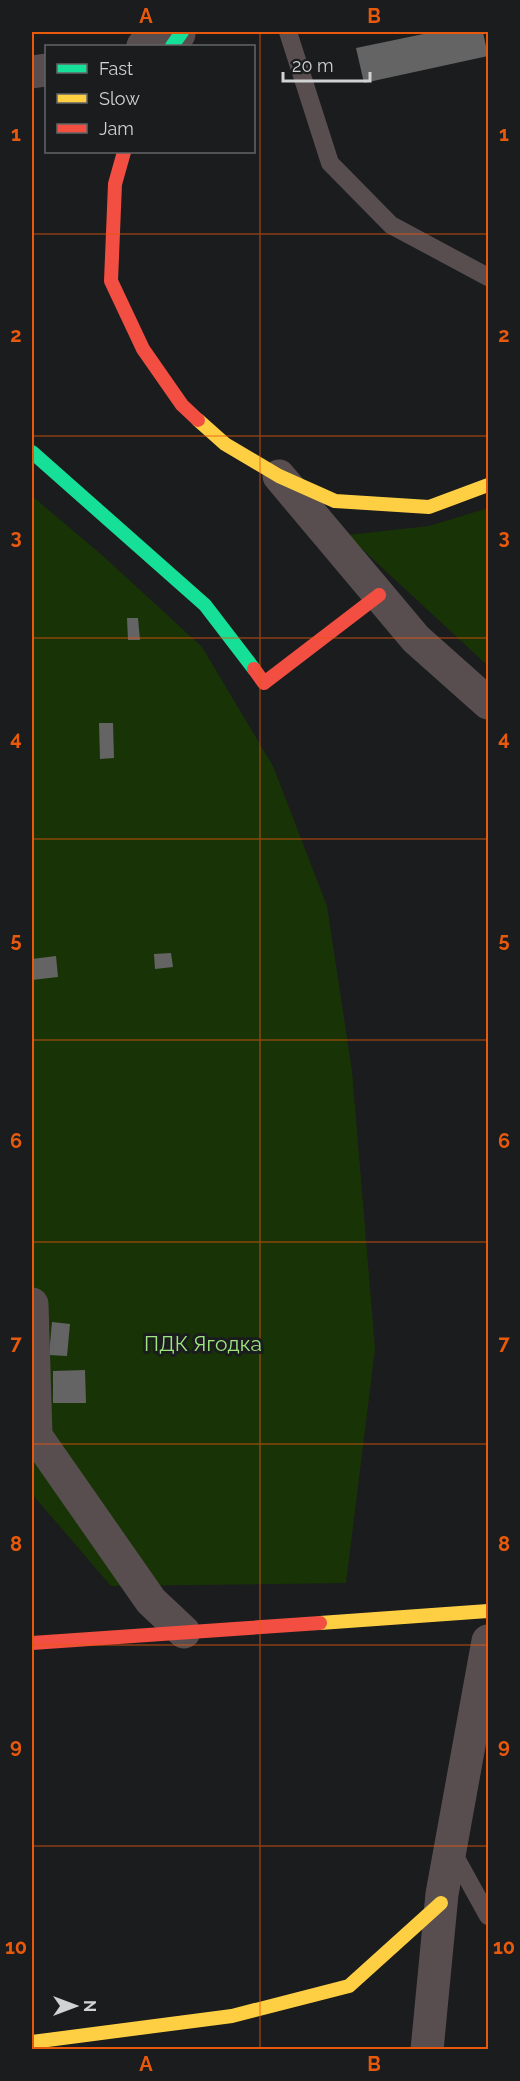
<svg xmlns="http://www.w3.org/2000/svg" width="520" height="2081" viewBox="0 0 520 2081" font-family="Raleway,sans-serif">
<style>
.green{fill:#183406}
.building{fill:#646464}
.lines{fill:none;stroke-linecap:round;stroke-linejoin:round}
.lane{stroke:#584e4f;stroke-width:18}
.street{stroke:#584e4f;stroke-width:33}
.fast{stroke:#16e098;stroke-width:14}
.slow{stroke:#ffcf43;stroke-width:14}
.jam{stroke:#f24e42;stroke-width:14}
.grid{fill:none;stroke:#e8590c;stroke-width:1.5;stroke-opacity:0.55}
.labels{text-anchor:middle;stroke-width:6;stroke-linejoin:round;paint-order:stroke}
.park-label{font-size:21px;fill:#9fe57f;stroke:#1a1c1e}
.neatline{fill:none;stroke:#e8590c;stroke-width:2}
.grid-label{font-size:20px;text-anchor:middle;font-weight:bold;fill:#e8590c}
</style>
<rect width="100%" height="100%" fill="#1b1c1d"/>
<!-- green -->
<path class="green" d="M32,496L103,556L202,647L273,766L327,906L352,1071L375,1349L346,1583L111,1586L32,1494Z
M488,508V666L347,535L429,526Z"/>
<!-- building -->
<path class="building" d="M433,32H483L488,56L364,83L356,48Z
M127,618H138L140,640H128Z
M99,723H113L114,758L100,759Z
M171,953L173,967L155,969L154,954Z
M56,956L58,977L32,980V959Z
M52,1322L70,1324L67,1356L49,1355Z
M85,1370L86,1403H53V1371Z"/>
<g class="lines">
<!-- lane -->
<path class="lane" d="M288,32L330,163L391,225L488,277
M451,1849L488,1916"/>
<!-- street -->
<path class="street" d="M143,46L179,34
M32,72L46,70
M279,476L416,639L488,703
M32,1304L36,1436
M32,1434L36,1436L151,1601L184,1632
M427,2050L442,1894L488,1641"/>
<!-- fast -->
<path class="fast" d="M172,46L182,32
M32,452L205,605L254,669"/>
<!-- slow -->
<path class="slow" d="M198,420L225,444L279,476L335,501L429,507L488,485
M320,1623L488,1611
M32,2042L232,2016L349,1986L441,1903"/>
<!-- jam -->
<path class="jam" d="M124,152L115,184L111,281L143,349L182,405L198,420
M254,669L264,683L379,595
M32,1643L320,1623"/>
</g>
<!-- grid -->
<path class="grid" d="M260,32V2050M32,234H488M32,436H488M32,638H488M32,839H488M32,1040H488M32,1242H488M32,1444H488M32,1645H488M32,1846H488"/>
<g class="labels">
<!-- park labels -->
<g class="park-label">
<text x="203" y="1351">ПДК Ягодка</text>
</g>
</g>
<!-- border -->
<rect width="520" height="2081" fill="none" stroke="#1a1c1e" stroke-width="66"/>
<!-- legend -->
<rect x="45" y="45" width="210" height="108" fill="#1a1c1e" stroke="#636566" stroke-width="1.5"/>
<rect x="57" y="64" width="30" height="9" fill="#16e098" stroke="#636566" stroke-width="1.5"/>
<text x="99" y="75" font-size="18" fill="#d1d2d3">Fast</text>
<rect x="57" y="94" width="30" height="9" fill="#ffcf43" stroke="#636566" stroke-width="1.5"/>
<text x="99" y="105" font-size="18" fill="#d1d2d3">Slow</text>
<rect x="57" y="124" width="30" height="9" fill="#f24e42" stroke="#636566" stroke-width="1.5"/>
<text x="99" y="135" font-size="18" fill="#d1d2d3">Jam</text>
<!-- north arrow -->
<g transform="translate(75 2006) rotate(90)" stroke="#1a1c1e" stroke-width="4.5" paint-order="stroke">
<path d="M0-4.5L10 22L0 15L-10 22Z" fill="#d1d2d3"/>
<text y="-9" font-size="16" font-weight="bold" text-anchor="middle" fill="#d1d2d3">N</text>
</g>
<!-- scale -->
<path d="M283 72v9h87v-9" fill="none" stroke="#d1d2d3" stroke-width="3"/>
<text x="292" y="72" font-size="18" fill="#d1d2d3" stroke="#1a1c1e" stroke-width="4.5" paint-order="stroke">20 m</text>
<rect x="33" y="33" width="454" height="2015" class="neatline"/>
<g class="grid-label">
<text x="146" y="23">A</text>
<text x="374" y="23">B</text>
<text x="16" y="141">1</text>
<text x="504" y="141">1</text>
<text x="16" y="342">2</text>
<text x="504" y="342">2</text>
<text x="16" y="544">3</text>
<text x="504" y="544">3</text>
<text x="16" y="745">4</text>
<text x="504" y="745">4</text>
<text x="16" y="947">5</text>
<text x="504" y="947">5</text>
<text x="16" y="1148">6</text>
<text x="504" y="1148">6</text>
<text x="16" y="1350">7</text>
<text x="504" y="1350">7</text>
<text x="16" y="1551">8</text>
<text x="504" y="1551">8</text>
<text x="16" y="1753">9</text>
<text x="504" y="1753">9</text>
<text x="16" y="1954">10</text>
<text x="504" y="1954">10</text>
<text x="146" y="2071">A</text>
<text x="374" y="2071">B</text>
</g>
</svg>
